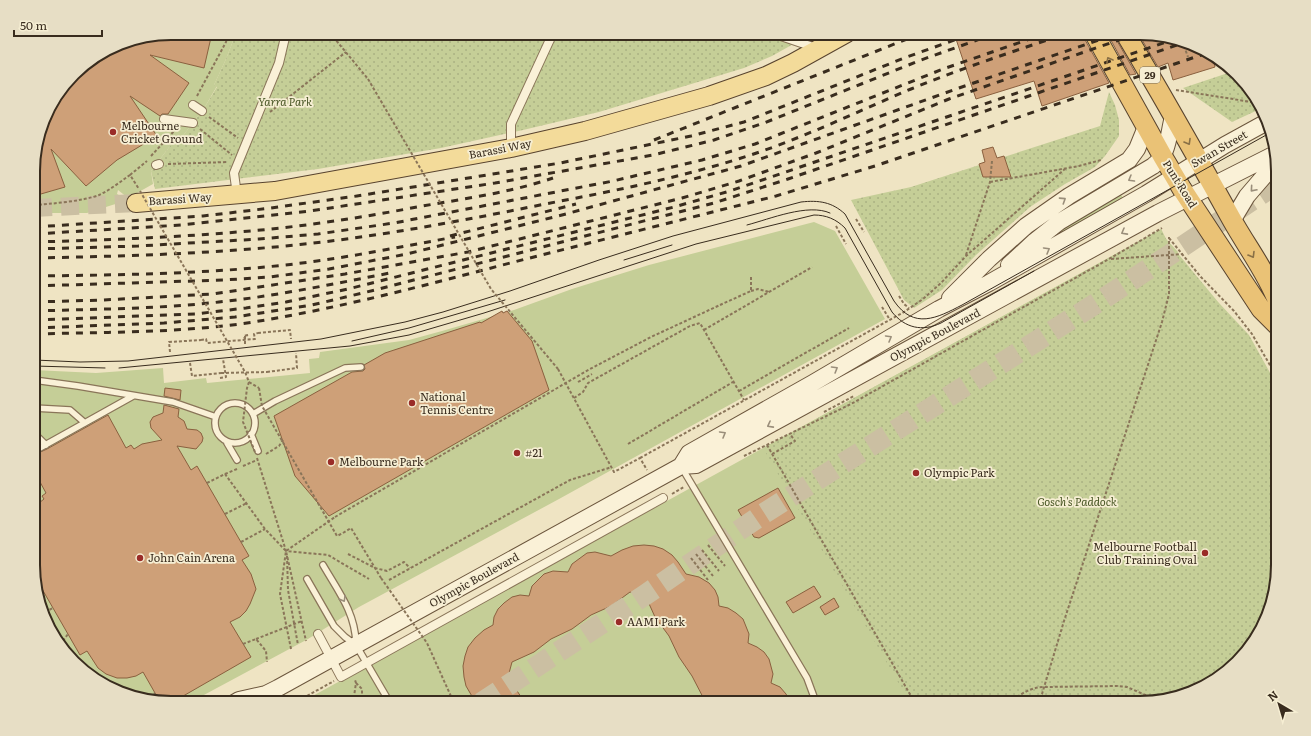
<svg xmlns="http://www.w3.org/2000/svg" width="1311" height="736" viewBox="0 0 1311 736" font-family="Literata,serif">
<style>
.green{fill:#c5ce97}
.park{fill:url(#park-dots)}
.building{fill:#cea078;stroke:#8a603f}
.lines{fill:none;stroke-linecap:round;stroke-linejoin:round}
.primary-tunnel{stroke:#cbbfa2;stroke-width:18;stroke-dasharray:18 9;stroke-linecap:butt}
.motorway-tunnel{stroke:#cbbfa2;stroke-width:21;stroke-dasharray:21 10;stroke-linecap:butt}
.service-casing{stroke:#8a7559;stroke-width:8}
.pedestrian-casing{stroke:#8a7559;stroke-width:10}
.secondary-casing{stroke:#6c563d;stroke-width:18}
.primary-casing{stroke:#58432e;stroke-width:20}
.trunk-casing{stroke:#58432e;stroke-width:21}
.path{stroke:#8a7559;stroke-width:2;stroke-dasharray:3 2;stroke-linecap:butt}
.service{stroke:#faf1d7;stroke-width:5.5}
.pedestrian{stroke:#faf1d7;stroke-width:8}
.secondary{stroke:#faf1d7;stroke-width:16}
.primary{stroke:#f3db9a;stroke-width:18}
.trunk{stroke:#eac276;stroke-width:19}
.tram{stroke:#392c1e;stroke-width:1}
.rail{stroke:#392c1e;stroke-width:3;stroke-dasharray:7 7;stroke-linecap:butt}
.path-bridge{stroke:#8a7559;stroke-width:2;stroke-dasharray:3 2;stroke-linecap:butt}
.oneway{stroke:#897046}
.oneway2{stroke:#9a8e7a}
.poi-dot{fill:#9a2c28;stroke:#f6eed3;stroke-width:1.5}
.labels{text-anchor:middle;stroke-width:3.5;stroke-linejoin:round;paint-order:stroke}
.shield{fill:#f6eed3;stroke:#726654;stroke-width:1}
.shield-label{font-size:10px;font-weight:bold;fill:#392c1e}
.park-label{font-size:11px;font-style:italic;fill:#485624;stroke:#f6eed3}
.poi-label{font-size:11px;fill:#392c1e;stroke:#f6eed3;text-anchor:start}
.street-label{font-size:11px;fill:#392c1e;stroke:#f6eed3}
.rim{fill:none;stroke:#392c1e;stroke-width:2}
</style>
<defs>
<pattern id="park-dots" width="8" height="8" patternUnits="userSpaceOnUse"><rect width="8" height="8" fill="#c5ce97"/><path d="M2 2h.1M6 6h.1" fill="none" stroke="#aab182" stroke-width="1.8" stroke-linecap="round"/></pattern>
</defs>
<rect width="100%" height="100%" fill="#efe4c3"/>
<!-- green -->
<path class="green" d="M171,33H236L226,59L214,85L217,86L206,105L176,145L173,142L151,171L153,184L128,198L118,190L117,194L128,200L87,213H34V153L47,110L80,67L119,43Z
M1120,193L1124,200L1056,237L1054,234Z
M814,222L835,231L885,319L559,499L359,607L308,639L189,703H171L102,685L56,642L34,583V370L96,373L163,368L164,383L206,378L207,383L310,373L309,359L319,358L320,352L409,340L442,331L514,310L572,289L649,265Z
M1161,229L1166,239L1178,252L1023,703H300Z"/>
<!-- park -->
<path class="park" d="M236,33H813L772,56L744,68L599,112L523,130L441,148L318,169L155,189L151,171L173,142L176,145L206,105L217,87L214,85L226,59Z
M1231,72L1255,95L1260,109L1232,122L1183,88Z
M1109,92L1115,105L1119,120V136L1105,156L1095,167L1065,184L1030,207L976,255L942,290L914,308L904,300L851,200L911,187L1100,126Z
M1161,229L1166,239L1194,273L1219,303L1249,335L1278,387V574L1260,634L1216,680L1149,703H1071L1062,701L1061,703H910L763,448Z"/>
<!-- building -->
<path class="building" d="M171,33H212L204,68L150,55L189,83L168,114H162L160,116L130,96L157,136L117,160L86,186L51,149L65,187L34,196V153L47,110L76,73L83,65L119,43Z
M954,33H995L996,37L1009,33H1083L1084,38L1109,83L1042,106L1034,81L976,99Z
M1107,33H1114L1116,39L1136,74L1130,75Z
M1138,33L1209,51L1212,54L1215,67L1173,80L1168,63L1158,67Z
M993,147L997,158L1004,156L1011,177H983L979,164L985,162L982,150Z
M502,311L503,313L507,311L532,341L549,390L329,516L295,476L274,416L352,372L363,371L365,369L364,365L385,353L480,322L481,323Z
M165,388L181,390L180,400L164,396Z
M164,405L179,409L178,417L184,421L187,429L197,430L201,433L203,438L202,442L196,449L177,446L191,470L197,466L249,556L242,560L251,574L256,589L250,604L246,611L240,617L230,622L251,657L171,703L159,700L143,672L136,676L127,678H117L106,674L98,668L87,651L80,655L34,575V507L44,499L42,496L46,493L34,471V455L47,449L108,415L126,448L131,445L134,449L142,444L162,440L151,428L150,422L153,417L163,413Z
M778,488L795,518L759,538L754,537L738,510Z
M644,545L654,546L663,549L672,555L678,562L686,574L699,577L709,583L715,590L718,597L719,606L728,608L736,613L743,619L749,634L748,643L757,647L764,652L769,659L773,674L771,683L780,687L786,694L791,703H706L692,676L679,657L669,636L655,617L646,597L630,592L611,606L591,615L572,629L551,639L534,652L512,662L508,677L525,703H471L473,698L466,686L464,677L463,666L465,656L468,647L475,638L484,630L493,625L494,617L498,609L504,603L512,597L520,595L529,596L532,586L544,574L553,571L568,572L572,564L587,553L595,552L611,556L622,550L633,546Z
M814,586L821,597L793,613L786,602Z
M834,598L839,607L825,615L820,607Z"/>
<g class="lines">
<!-- primary-tunnel -->
<path class="primary-tunnel" d="M34,208L136,203"/>
<!-- motorway-tunnel -->
<path class="motorway-tunnel" d="M481,703L645,595L763,514L1103,299L1278,183"/>
<!-- service casing -->
<g class="service-casing">
<path id="service" d="M34,380L78,386L173,402L216,417
M215 423a20 20 0 1 1 40 0a20 20 0 1 1-40 0Z
M34,408L70,410L85,423
M253,414L275,401L345,368L361,367
M34,433L46,445
M251,434L258,451
M227,443L237,460
M38,449L133,396
M682,468L807,678L814,697L818,703
M323,565C338,591 355,612 356,643
M307,579L334,626L345,637L356,645L390,703"/>
</g>
<!-- pedestrian casing -->
<g class="pedestrian-casing">
<path id="pedestrian" d="M772,33L816,48
M193,105L202,111
M164,119L193,123
M511,148V124L553,33
M156,165L159,164
M237,195L234,173L279,63L286,33
M318,634L341,677L663,498"/>
</g>
<!-- secondary casing -->
<g class="secondary-casing">
<path id="secondary" d="M1232,221L1247,196L1277,161
M1009,265L1035,241L1059,222L1153,166C1169,154 1168,135 1173,117
M950,298L989,259L1026,226L1069,196L1129,160L1137,149L1146,127
M681,466L689,453L813,383L939,309L989,283L1146,194L1225,145L1265,123
M234,703L239,700L266,694
M257,703L266,694L278,688L681,466L696,465L1158,213L1275,154"/>
</g>
<!-- primary casing -->
<g class="primary-casing">
<path id="primary" d="M136,203L275,191L511,148L585,131L709,96L766,76L793,63L847,33"/>
</g>
<!-- trunk casing -->
<g class="trunk-casing">
<path id="trunk" d="M1094,33L1163,157L1182,189L1261,309L1278,326
M1125,33C1162,95 1197,157 1232,220C1247,247 1267,273 1278,302"/>
</g>
<!-- path -->
<path class="path" d="M330,33L368,79
M1184,46L1188,57
M1176,90L1258,103
M197,96L226,42L228,33
M270,112L346,52
M209,117L238,138
M200,129L232,155
M151,156L175,130
M168,164L228,162
M130,175L147,161
M990,182L1079,166L1101,160
M34,205C50,204 84,201 99,195C110,190 120,182 130,175L139,189
M856,219L864,232
M836,226L846,244
M1169,238L1200,276L1234,311L1252,334L1278,379
M966,255L990,182L992,161
M1111,259L1183,254
M751,291L758,289L769,292
M899,296L904,304L909,308
M720,305L751,291V277
M882,307L890,320
M704,330L812,267
M258,333L290,330L291,339
M245,344V336L248,335
M170,352L169,342L201,340
M190,363L192,376L221,373
M558,369L614,472L640,458L647,470
M267,372L297,368L296,353
M220,378L226,377L223,359
M249,382L259,388
M578,382L592,374
M739,391L849,328
M574,398L583,392L588,383L690,326L700,323L744,400
M824,412L854,396
M628,444L733,382
M767,445L915,703
M266,454L279,446L283,440
M772,454L795,441L790,434
M744,456L851,404L1109,259L1162,228
M257,458L286,551L328,555L369,579
M640,458L904,312L923,299L941,283L966,256L1066,168
M243,466L257,460
M225,474L237,469
M207,483L225,474L265,529L286,551L306,641
M672,494L684,487
M225,514L247,503
M343,533L351,528L381,578
M241,542L265,529
M708,545L725,566
M702,550L719,571
M348,554L375,568L387,571L404,562L410,568
M696,554L713,576
M287,556L288,590L298,645
M691,558L708,580
M389,580L570,480L612,467
M35,584L38,582
M45,612L53,608
M256,639L302,621
M243,644L256,639L266,651L267,662
M60,645L68,634
M291,649L280,594L286,551L335,517
M356,683L362,689V703
M150,697L155,693
M294,703L334,681
M353,703L356,683L355,680
M1009,703C1021,694 1030,687 1045,687L1117,686L1127,687L1157,700
M1037,703L1042,694L1064,621L1162,322L1169,294V237"/>
<!-- service -->
<use href="#service" class="service"/>
<!-- pedestrian -->
<use href="#pedestrian" class="pedestrian"/>
<!-- secondary -->
<use href="#secondary" class="secondary"/>
<!-- primary -->
<use href="#primary" class="primary"/>
<!-- trunk -->
<use href="#trunk" class="trunk"/>
<!-- tram -->
<path class="tram" d="M747,225C770,219 808,203 830,213
M624,260L672,245
M352,341L409,328L505,300
M34,360L80,362L128,361L321,339L405,322L443,312L510,291L599,260L673,236L801,202C819,200 832,202 845,214L894,301C914,330 937,318 962,305L1268,134
M34,366L105,368
M119,368L350,346L409,335L484,313L696,244L814,215C826,215 836,219 845,228L892,312C905,328 922,332 941,323L1034,271"/>
<!-- rail -->
<path class="rail" d="M654,140L922,33
M34,227L203,216L271,208L357,196L444,182L560,163L691,136L744,122L904,58L974,33
M34,234L181,225L310,211L495,183L653,155L714,140L764,123L921,60L997,33
M450,236L576,204
M34,242C110,240 185,237 261,230C313,225 365,217 417,207C462,199 509,193 553,178
M34,249L138,246L259,239L318,234L394,223L613,181L702,160L755,144L943,69L1047,33
M34,258C136,256 238,253 339,240C408,231 476,218 545,204C609,192 674,179 738,159C797,141 854,113 911,89C962,68 1015,51 1068,33
M34,276C118,275 202,274 285,265C342,259 399,247 455,237
M34,286L224,280L270,277L329,269L407,254L562,215L741,166L959,88L1119,33
M34,302L103,300L213,294L345,274L468,252L682,198L739,181L816,153L949,99L1139,33
M34,311C96,309 158,309 219,302C276,296 333,284 390,273
M34,320L195,314L246,308L286,302L348,289L674,207L730,191L1169,41
M34,328L164,323L235,317L312,305L375,290L714,203L788,179L1180,44
M34,334C105,332 177,333 247,323C337,309 426,285 514,262C601,240 689,218 776,196L875,166L1210,52"/>
<!-- path-bridge -->
<path class="path-bridge" d="M368,79L491,289L558,369
M140,191L245,372L249,382L247,388L243,422L255,452
M201,340L206,339L207,343L255,339L254,334L258,333
M245,340L244,336L248,335
M221,373L267,372
M259,388L262,406L337,536L343,533
M335,517L590,369L651,337L720,305
M381,578L427,643L454,703"/>
</g>
<!-- one-way arrows -->
<defs><path id="oneway-chevron" d="M-2-3.5L2.5 0L-2 3.5" fill="none" stroke-width="1.6" stroke-linecap="round" stroke-linejoin="round"/></defs>
<g class="oneway">
<use href="#oneway-chevron" transform="translate(1109 60) rotate(-119)"/>
<use href="#oneway-chevron" transform="translate(1188 142) rotate(60)"/>
<use href="#oneway-chevron" transform="translate(1252 255) rotate(59)"/>
</g>
<g class="oneway2">
<use href="#oneway-chevron" transform="translate(1131 179) rotate(150)"/>
<use href="#oneway-chevron" transform="translate(1253 189) rotate(131)"/>
<use href="#oneway-chevron" transform="translate(1063 200) rotate(-33)"/>
<use href="#oneway-chevron" transform="translate(1124 232) rotate(151)"/>
<use href="#oneway-chevron" transform="translate(1047 250) rotate(-30)"/>
<use href="#oneway-chevron" transform="translate(889 338) rotate(-30)"/>
<use href="#oneway-chevron" transform="translate(835 369) rotate(-31)"/>
<use href="#oneway-chevron" transform="translate(770 425) rotate(152)"/>
<use href="#oneway-chevron" transform="translate(723 434) rotate(-30)"/>
<use href="#oneway-chevron" transform="translate(343 599) rotate(60)"/>
</g>
<!-- markers -->
<g class="poi-dot">
<circle cx="113" cy="132" r="4"/>
<circle cx="412" cy="403" r="4"/>
<circle cx="517" cy="453" r="4"/>
<circle cx="331" cy="462" r="4"/>
<circle cx="916" cy="473" r="4"/>
<circle cx="1205" cy="553" r="4"/>
<circle cx="140" cy="558" r="4"/>
<circle cx="619" cy="622" r="4"/>
</g>
<g class="labels">
<!-- shield labels -->
<rect class="shield" x="1140" y="67" width="20" height="16" rx="3"/>
<g class="shield-label">
<text x="1150" y="79">29</text>
</g>
<!-- park labels -->
<g class="park-label">
<text x="285" y="106">Yarra Park</text>
<text x="1077" y="506">Gosch's Paddock</text>
</g>
<!-- poi labels -->
<g class="poi-label">
<text x="121" y="130">Melbourne<tspan x="121" dy="13">Cricket Ground</tspan></text>
<text x="420" y="401">National<tspan x="420" dy="13">Tennis Centre</tspan></text>
<text x="525" y="457">#21</text>
<text x="339" y="466">Melbourne Park</text>
<text x="924" y="477">Olympic Park</text>
<text x="1197" y="551" text-anchor="end">Melbourne Football<tspan x="1197" dy="13">Club Training Oval</tspan></text>
<text x="148" y="562">John Cain Arena</text>
<text x="627" y="626">AAMI Park</text>
</g>
<!-- street labels -->
<g class="street-label">
<text transform="translate(500 149) rotate(-11)" y="4">Barassi Way</text>
<text transform="translate(1219 149) rotate(-30)" y="4">Swan Street</text>
<text transform="translate(1180 184) rotate(58)" y="4">Punt Road</text>
<text transform="translate(180 199) rotate(-4)" y="4">Barassi Way</text>
<text transform="translate(935 335) rotate(-28)" y="4">Olympic Boulevard</text>
<text transform="translate(474 580) rotate(-29)" y="4">Olympic Boulevard</text>
</g>
</g>
<!-- crop -->
<path d="M0 0H1311V736H0ZM171 40H1140A131 131 0 0 1 1271 171V565A131 131 0 0 1 1140 696H171A131 131 0 0 1 40 565V171A131 131 0 0 1 171 40Z" fill="#e7dec5" fill-rule="evenodd"/>
<path class="rim" d="M171 40H1140A131 131 0 0 1 1271 171V565A131 131 0 0 1 1140 696H171A131 131 0 0 1 40 565V171A131 131 0 0 1 171 40Z"/>
<!-- north arrow -->
<g transform="translate(1279 704) rotate(322)" stroke="#f6eed3" stroke-width="3" paint-order="stroke">
<path d="M0-3L7 15L0 10L-7 15Z" fill="#392c1e"/>
<text y="-6" font-size="11" font-weight="bold" text-anchor="middle" fill="#392c1e">N</text>
</g>
<!-- scale -->
<path d="M14 30v6h88v-6" fill="none" stroke="#392c1e" stroke-width="2"/>
<text x="20" y="30" font-size="12" fill="#392c1e" stroke="#f6eed3" stroke-width="3" paint-order="stroke">50 m</text>
</svg>
